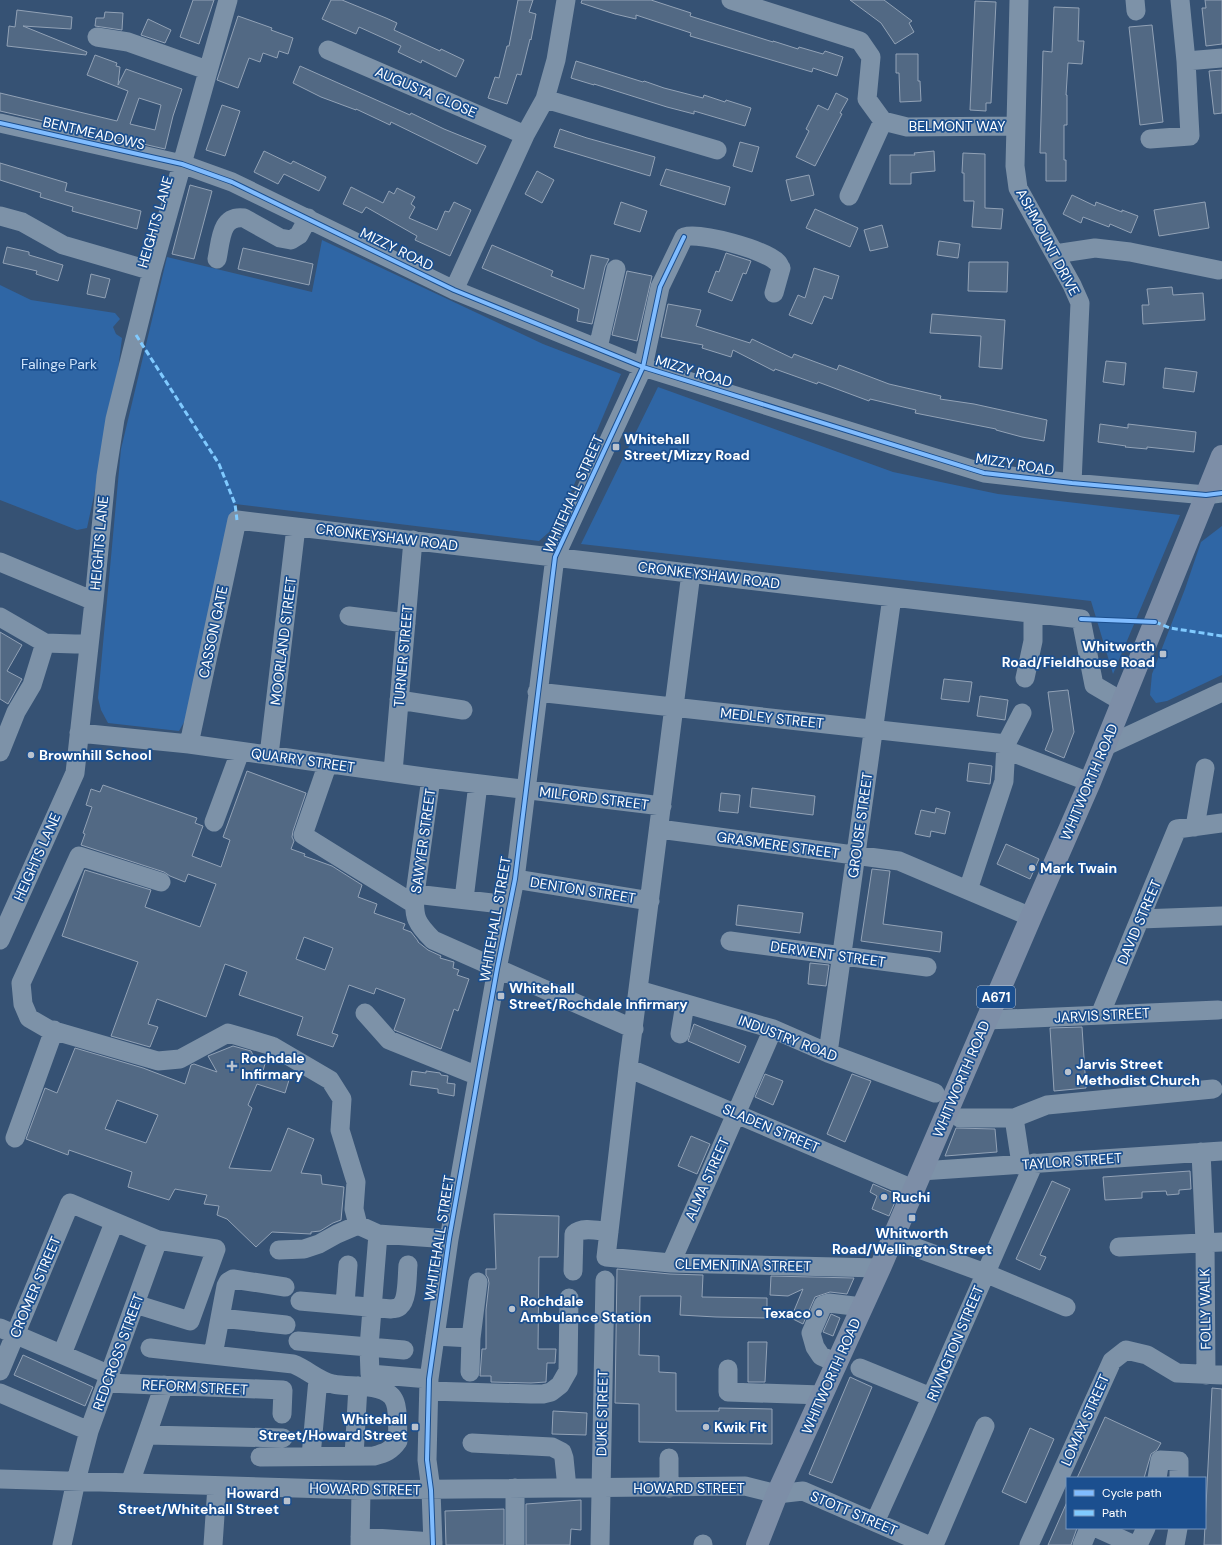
<svg xmlns="http://www.w3.org/2000/svg" width="1222" height="1545" viewBox="0 0 1222 1545" font-family="'DM Sans',sans-serif">
<style>
.green{fill:#2f66a5}
.building{fill:#526984;stroke:#92a2b6;fill-rule:evenodd}
.lines{fill:none;stroke-linecap:round;stroke-linejoin:round}
.minor{stroke:#7d92a8;stroke-width:19}
.major{stroke:#7d8ea7;stroke-width:22}
.quiet{stroke:#80caff;stroke-width:3;stroke-dasharray:6 3;stroke-linecap:butt}
.cycleway-casing{stroke:#1b4f8f;stroke-width:6}
.cycleway{stroke:#80bcff;stroke-width:4}
.poi-dot{fill:#b9c2ce;stroke:#1b4f8f;stroke-width:1.5}
.labels{text-anchor:middle;stroke-width:3.5;stroke-linejoin:round;paint-order:stroke}
.shield{fill:#1b4f8f;stroke:#bbcadd;stroke-width:1}
.shield-label{font-size:13px;font-weight:bold;fill:#fff}
.street-label{font-size:14px;fill:#fff;stroke:#1b4f8f}
.park-label{font-size:14px;fill:#cfe3fa;stroke:#1b4f8f}
.poi-label{font-size:14px;font-weight:bold;fill:#fff;stroke:#1b4f8f;text-anchor:start}
</style>
<rect width="100%" height="100%" fill="#365274"/>
<!-- green -->
<path class="green" d="M322,240L543,344L621,374L557,525L539,541L235,504L187,717L179,731L108,723L101,710L98,698L121,449L167,257L312,292Z
M0,285L31,300L115,313L120,319L113,327L116,334L122,338L118,370L102,458L87,528L77,530L0,500Z
M658,387L893,472L998,494L1180,515L1113,674L1091,601L581,544Z
M1222,526V675L1167,701L1156,703L1150,695L1152,674L1185,589L1201,542Z"/>
<!-- building -->
<path class="building" d="M193,0H214L199,44L180,37Z
M331,0H342L386,18L397,23L394,30L440,51L441,49L464,60L456,77L422,60L421,63L398,52L401,46L359,27L356,34L322,19Z
M518,0H533L529,12L536,14L531,40L530,39L521,75L517,74L507,104L488,98L495,77L499,78L507,46H509Z
M582,0H651L691,13L690,16L773,42V41L798,49L799,47L823,54L825,51L843,57L837,76L813,68L812,72L690,36L691,33L636,15V19L615,14L581,3Z
M850,0H884L912,21L909,23L914,32L895,44L881,23Z
M1205,0H1222V44L1206,46L1202,8H1206Z
M975,1L996,2L991,103H986V111L970,110Z
M1054,7L1079,8L1078,41H1084L1082,64L1068,63L1066,95H1067V125H1064V160H1066V181H1046V153H1040L1043,51L1052,52Z
M17,10L72,17L71,29L23,26L87,52L86,55L7,46L9,26L15,27Z
M105,12L123,13L122,30L95,26L96,18H104Z
M238,16L272,28L271,30L293,38L288,54L279,51L277,58L263,53L260,62L249,58L238,88L217,80Z
M148,19L171,30L165,43L141,35Z
M1152,25L1163,122L1140,125L1129,27Z
M896,54H918V81H920L921,101L900,102L899,73H896Z
M95,55L117,63L116,66L120,67L118,85L126,69L182,89L173,116L165,149L0,111V93L117,121L128,91L87,75ZM139,98L161,105L155,130L130,124Z
M576,61L643,82L644,81L664,88L703,98L704,95L725,102L726,100L751,108L745,126L694,111V114L667,107L594,84V85L571,78Z
M300,66L410,115L411,113L444,129L486,146L477,164L391,122L390,125L356,109V110L321,97L293,83Z
M1222,70V113L1214,114L1209,71Z
M836,93L848,99L840,113L842,114L815,166L796,157L809,131L806,129L818,105L828,110Z
M222,105L240,111L225,156L206,150Z
M560,129L587,138L655,157L650,176L554,147Z
M740,142L759,147L752,172L733,166Z
M264,151L291,164L293,161L326,177L319,191L284,174L278,184L254,172Z
M934,151L935,171L911,173V184H890V155H915L914,153Z
M963,153L985,154V208L1003,209L1001,229L972,227L974,201H964V173H962Z
M0,163L67,183L65,191L141,211L137,229L72,211L73,207L40,197L41,193L0,180Z
M666,169L730,187L725,205L660,185Z
M537,171L554,180L542,203L525,194Z
M809,175L814,195L791,201L786,180Z
M190,185L212,191L194,259L172,254Z
M351,187L383,203L389,191L394,194L397,188L415,197L411,204L415,207L409,218L437,230L445,211L449,212L454,202L471,210L450,256L415,240L417,236L366,207L362,213L343,204Z
M1072,195L1095,206L1096,202L1122,212V210L1138,216L1131,233L1110,224L1109,227L1083,217L1081,223L1063,214Z
M621,202L647,211L640,232L614,224Z
M1205,202L1209,228L1159,236L1154,210Z
M815,209L858,228L850,247L806,228Z
M882,225L888,247L870,251L864,230Z
M939,241L960,244L958,258L937,255Z
M492,245L553,271L551,276L584,289L591,255L609,259L605,267L592,324L577,321L579,309L482,268Z
M7,247L29,252V255L63,265L58,281L36,274L37,271L3,263Z
M243,248L313,264L309,285L238,269Z
M726,253L751,261L746,274L743,273L732,301L708,292L716,271L719,272Z
M969,262H1008L1007,292L968,291Z
M814,268L839,276L832,299L824,296L812,324L789,315L798,295L805,298Z
M627,271L652,276L637,341L612,335Z
M91,274L110,279L105,298L87,294Z
M1172,287L1173,295L1203,293L1205,320L1143,324L1142,305H1149L1147,289Z
M668,304L701,310L696,326L750,343L752,339L792,358L794,354L837,370L839,365L889,384L941,396L940,399L974,404L1047,420L1044,441L1022,437L996,430V429L915,413L916,410L870,399L869,401L818,382L817,384L775,369L774,371L733,350L731,357L702,348L703,345L661,337Z
M932,314L1005,320L1002,369L979,367L981,336L930,333Z
M1106,361L1126,363L1124,385L1103,382Z
M1165,368L1197,372L1194,392L1163,388Z
M1100,424L1128,428V424L1196,432L1194,452L1147,447V449L1125,447L1126,446L1098,442Z
M0,632L22,645L7,671L22,679L8,704L0,699Z
M944,679L972,682L969,702L941,699Z
M1068,690L1074,732L1064,758L1045,750L1053,730L1048,692Z
M980,696L1008,700L1005,720L977,716Z
M969,763L992,766L990,784L967,781Z
M247,771L306,793L293,831L292,837L294,841L291,849L305,854L304,856L332,866L362,885L358,897L377,904L374,913L405,924L403,929L411,932L418,941V942L428,950L441,956L440,958L454,962L453,968L459,970L457,975L469,979L458,1011L454,1009L441,1049L394,1030L405,999L376,988L374,994L349,985L332,1033L338,1035L333,1047L297,1035L303,1017L239,995L247,972L225,964L206,1017L157,999L148,1024L158,1027L150,1047L111,1036L138,962L62,936L85,870L151,890L145,907L200,927L216,884L188,874L185,882L170,876L164,872L81,845L85,834L83,833L92,807L86,805L91,789L100,792L103,785L197,818L195,823L203,826L192,856L221,867L230,840L223,837ZM304,937L333,948L325,970L296,959Z
M752,788L815,796L813,815L750,807Z
M721,793L740,795L738,813L719,811Z
M936,808L950,812L945,834L931,831L930,837L915,834L921,810L935,813Z
M1006,844L1039,859L1030,879L997,864Z
M872,869L890,871L883,924L942,932L940,952L861,941Z
M738,905L803,913L800,933L736,925Z
M810,963L829,965L826,986L808,984Z
M694,1024L746,1046L739,1063L688,1041Z
M1082,1027L1086,1088L1054,1091L1050,1028Z
M233,1046L251,1051L254,1057L266,1060L263,1071L289,1080L285,1093L257,1084L248,1105L252,1108L229,1168L271,1171L288,1128L314,1139L301,1173L321,1175L322,1184L344,1187L341,1220L333,1223L320,1231L311,1232V1234L272,1232L256,1247L227,1219L217,1215L219,1206L204,1204L207,1195L175,1189L169,1200L128,1187L132,1172L69,1150L68,1155L26,1139L45,1088L57,1093L75,1048L143,1068L185,1084L191,1065L194,1064L217,1072L208,1056ZM117,1100L158,1115L146,1143L105,1129Z
M412,1071L426,1073V1071L440,1073L441,1075L448,1076L447,1083L455,1084L454,1096L438,1093V1089L410,1085Z
M765,1074L783,1081L773,1105L755,1097Z
M852,1074L871,1081L845,1142L827,1134Z
M956,1128L995,1129L997,1152L945,1156Z
M691,1136L710,1144L697,1174L678,1166Z
M1190,1171L1191,1189L1179,1190V1194L1167,1195L1166,1191L1142,1192V1198L1105,1200L1103,1177Z
M1052,1181L1070,1189L1040,1255L1046,1257L1040,1270L1016,1259Z
M873,1184L898,1195L889,1216L872,1209L877,1196L870,1192Z
M494,1214L559,1216L558,1257H539L538,1349H556L555,1363H547L546,1382L531,1383L491,1382V1376H480L482,1349H486V1310L489,1283L488,1278L486,1275V1269H496Z
M617,1269L670,1274L703,1275L702,1297L767,1298V1318L716,1317L680,1315L681,1296H640L639,1355L659,1356V1372L676,1373V1411H719V1408L772,1409V1444L639,1442V1404L615,1403Z
M771,1276L854,1278L847,1294L830,1292L815,1297L803,1324L791,1318L803,1289L788,1296L770,1295Z
M831,1314L840,1318L833,1336L823,1332Z
M748,1342H767L765,1382H748Z
M23,1355L93,1387L85,1406L14,1375Z
M850,1377L872,1387L832,1483L809,1474Z
M1212,1388L1222,1389V1545H1204Z
M553,1411L587,1413L586,1435L552,1434Z
M1105,1417L1161,1443L1157,1450L1151,1454L1144,1478H1077Z
M1030,1428L1054,1439L1026,1503L1002,1492Z
M581,1500V1530L571,1529L570,1545H526V1504Z
M1067,1502V1528H1077L1071,1545H1048Z
M504,1509V1545H446L445,1511Z"/>
<g class="lines">
<!-- minor -->
<path class="minor" d="M731,0L860,41L871,57L867,99L883,121L907,127L1016,126
M1019,0L1015,166L1018,188L1072,285L1080,303L1072,483
M1135,0L1136,11
M97,37L128,42L207,70
M328,50L525,135
M1186,61L1222,58
M545,99L717,150
M0,123L182,164L232,182L454,290L643,367L984,473L1072,483L1206,495L1222,493
M1150,139L1190,136L1186,61L1180,0
M849,196L883,121
M0,216L22,222L63,245L152,271
M1055,254L1095,248L1130,252L1218,270
M217,259C221,241 220,215 244,218L280,238L291,240L299,235L308,218
M454,290L525,135L545,99L556,60L566,0
M598,348L616,269
M0,562L94,601
M691,573L628,1068L606,1257L671,1263L880,1268
M349,616L406,623
M0,617L45,643L75,644L89,643
M1025,678L1033,641V614
M537,692L1006,744
M399,700L463,710
M79,733L189,744L431,778L662,806
M189,744L237,520L1081,619L1094,685L1123,702
M1104,747L1222,692
M1006,750L1079,778
M0,752L16,712L32,685L45,643
M269,755L296,527
M328,763L303,835L414,904
M393,772L413,540
M431,778L415,894C413,918 417,924 433,940L634,1029
M214,822L240,752
M1195,827L1205,768
M659,829L899,861L1031,917
M515,879L650,901
M161,882L79,856L21,983L23,1004L29,1018L48,1029L158,1061L180,1059L228,1033L272,1046L330,1080L342,1099L340,1130L356,1182L354,1209L358,1225L378,1234L449,1239
M968,890L1004,781L1006,744L1022,713
M415,894L510,905
M464,899L478,784
M1140,919L1222,916
M0,940L75,773L94,601L106,476L115,419L152,271L228,0
M730,941L927,967
M638,990L773,1029L828,1053L935,1093
M365,1013L389,1040L478,1076
M1100,1015L1177,829L1222,823
M986,1020L1218,1010
M680,1034L685,1004
M828,1053L892,597
M628,1068L913,1189
M960,1118H1014L1047,1105L1213,1089
M1014,1118L1021,1164
M15,1138L54,1030
M1201,1152L1205,1242L1206,1375
M921,1171L1222,1151
M378,1234L369,1347L370,1374L429,1379
M892,1239L985,1273L1066,1307
M1119,1247L1222,1242
M279,1250L304,1249L319,1244L337,1234L358,1225
M671,1263L773,1029
M573,1271L574,1234C583,1226 598,1231 609,1232
M300,1301L391,1309C394,1308 398,1309 400,1306C408,1300 407,1274 408,1265
M345,1304L348,1265
M220,1318L286,1325
M0,1328L110,1375
M435,1336L471,1338
M298,1341L404,1350
M150,1348L293,1364C307,1369 318,1381 333,1384C350,1388 388,1382 395,1402C399,1412 397,1430 398,1441C391,1451 385,1453 374,1456L260,1457
M62,1354L114,1223
M213,1355L226,1286L228,1282L233,1279L285,1287
M837,1363L821,1356L815,1347L811,1333L823,1305L829,1303L862,1307
M860,1368L931,1397
M728,1369V1392L822,1395
M0,1371L70,1203L158,1240L216,1249L190,1321L135,1304
M470,1372L471,1338L478,1282
M107,1383L283,1390L282,1414
M429,1391L531,1394H543L551,1392L560,1385L568,1371L569,1298
M0,1393L89,1431
M147,1435L283,1438
M472,1443L552,1447L562,1452L564,1458L567,1488
M311,1456L318,1379
M354,1456L358,1386
M1157,1478L1160,1460L1179,1461V1478
M0,1479L361,1490L745,1486L777,1494L803,1491L928,1545
M130,1483L164,1385
M669,1488V1458
M875,1522L922,1418L1034,1163
M1097,1528L1134,1545
M360,1537L433,1542
M62,1545L76,1481L89,1431L158,1240
M213,1545L217,1486
M360,1545L361,1490
M433,1545L431,1490L427,1460L429,1379L449,1239L497,969L515,879L555,557L643,367L660,287L684,237C701,232 766,250 778,263C779,264 780,267 781,268L774,293
M515,1545V1488
M600,1545L605,1280
M703,1545V1544
M934,1545L985,1426
M1029,1545L1112,1361L1126,1350L1147,1355L1177,1373L1222,1375
M1082,1545L1089,1528
M1138,1545L1146,1528
M1175,1545L1178,1528"/>
<!-- major -->
<path class="major" d="M757,1545L777,1494L880,1268L1031,917L1090,782L1222,456"/>
<!-- quiet -->
<path class="quiet" d="M136,335L219,464L235,504L237,520
M1155,622L1170,628L1222,636"/>
<!-- cycleway casing -->
<g class="cycleway-casing">
<path id="cycleway" d="M0,123L182,164L232,182L454,290L643,367L984,473L1072,483L1206,495L1222,493
M1081,619L1155,622
M433,1545L431,1490L427,1460L429,1379L449,1239L497,969L515,879L555,557L643,367L660,287L684,237"/>
</g>
<!-- cycleway -->
<use href="#cycleway" class="cycleway"/>
</g>
<!-- markers -->
<g class="poi-dot">
<rect x="612" y="443" width="8" height="8" rx="2"/>
<rect x="1159" y="650" width="8" height="8" rx="2"/>
<circle cx="31" cy="755" r="4"/>
<circle cx="1032" cy="868" r="4"/>
<rect x="497" y="992" width="8" height="8" rx="2"/>
<path d="M230 1060h4v4h4v4h-4v4h-4v-4h-4v-4h4z"/>
<circle cx="1068" cy="1072" r="4"/>
<circle cx="884" cy="1197" r="4"/>
<rect x="908" y="1214" width="8" height="8" rx="2"/>
<circle cx="512" cy="1309" r="4"/>
<circle cx="819" cy="1313" r="4"/>
<rect x="411" y="1423" width="8" height="8" rx="2"/>
<circle cx="706" cy="1427" r="4"/>
<rect x="283" y="1497" width="8" height="8" rx="2"/>
</g>
<g class="labels">
<!-- shield labels -->
<rect class="shield" x="977" y="986" width="38" height="22" rx="3"/>
<g class="shield-label">
<text x="996" y="1002">A671</text>
</g>
<!-- street labels -->
<g class="street-label">
<text transform="translate(426 92) rotate(23)" y="5">AUGUSTA CLOSE</text>
<text x="957" y="131">BELMONT WAY</text>
<text transform="translate(94 133) rotate(13)" y="5">BENTMEADOWS</text>
<text transform="translate(155 222) rotate(-74)" y="5">HEIGHTS LANE</text>
<text transform="translate(1048 242) rotate(62)" y="5">ASHMOUNT DRIVE</text>
<text transform="translate(397 249) rotate(26)" y="5">MIZZY ROAD</text>
<text transform="translate(694 371) rotate(17)" y="5">MIZZY ROAD</text>
<text transform="translate(1015 464) rotate(9)" y="5">MIZZY ROAD</text>
<text transform="translate(573 494) rotate(-66)" y="5">WHITEHALL STREET</text>
<text transform="translate(387 537) rotate(7)" y="5">CRONKEYSHAW ROAD</text>
<text transform="translate(99 543) rotate(-85)" y="5">HEIGHTS LANE</text>
<text transform="translate(709 575) rotate(7)" y="5">CRONKEYSHAW ROAD</text>
<text transform="translate(213 632) rotate(-78)" y="5">CASSON GATE</text>
<text transform="translate(283 641) rotate(-83)" y="5">MOORLAND STREET</text>
<text transform="translate(403 656) rotate(-85)" y="5">TURNER STREET</text>
<text transform="translate(772 718) rotate(6)" y="5">MEDLEY STREET</text>
<text transform="translate(303 760) rotate(8)" y="5">QUARRY STREET</text>
<text transform="translate(1089 782) rotate(-67)" y="5">WHITWORTH ROAD</text>
<text transform="translate(594 798) rotate(7)" y="5">MILFORD STREET</text>
<text transform="translate(860 825) rotate(-82)" y="5">GROUSE STREET</text>
<text transform="translate(423 841) rotate(-82)" y="5">SAWYER STREET</text>
<text transform="translate(778 845) rotate(8)" y="5">GRASMERE STREET</text>
<text transform="translate(37 857) rotate(-66)" y="5">HEIGHTS LANE</text>
<text transform="translate(583 890) rotate(9)" y="5">DENTON STREET</text>
<text transform="translate(495 919) rotate(-80)" y="5">WHITEHALL STREET</text>
<text transform="translate(1139 922) rotate(-67)" y="5">DAVID STREET</text>
<text transform="translate(828 954) rotate(8)" y="5">DERWENT STREET</text>
<text transform="translate(1102 1015) rotate(-3)" y="5">JARVIS STREET</text>
<text transform="translate(788 1038) rotate(21)" y="5">INDUSTRY ROAD</text>
<text transform="translate(961 1079) rotate(-67)" y="5">WHITWORTH ROAD</text>
<text transform="translate(771 1128) rotate(23)" y="5">SLADEN STREET</text>
<text transform="translate(1072 1161) rotate(-4)" y="5">TAYLOR STREET</text>
<text transform="translate(707 1179) rotate(-66)" y="5">ALMA STREET</text>
<text transform="translate(439 1238) rotate(-81)" y="5">WHITEHALL STREET</text>
<text transform="translate(743 1265) rotate(1)" y="5">CLEMENTINA STREET</text>
<text transform="translate(35 1287) rotate(-67)" y="5">CROMER STREET</text>
<text transform="translate(1205 1309) rotate(-91)" y="5">FOLLY WALK</text>
<text transform="translate(955 1343) rotate(-67)" y="5">RIVINGTON STREET</text>
<text transform="translate(118 1352) rotate(-70)" y="5">REDCROSS STREET</text>
<text transform="translate(831 1376) rotate(-66)" y="5">WHITWORTH ROAD</text>
<text transform="translate(195 1387) rotate(3)" y="5">REFORM STREET</text>
<text transform="translate(602 1413) rotate(-89)" y="5">DUKE STREET</text>
<text transform="translate(1085 1420) rotate(-66)" y="5">LOMAX STREET</text>
<text x="689" y="1493">HOWARD STREET</text>
<text transform="translate(365 1489) rotate(1)" y="5">HOWARD STREET</text>
<text transform="translate(854 1513) rotate(23)" y="5">STOTT STREET</text>
</g>
<!-- park labels -->
<g class="park-label">
<text x="59" y="369">Falinge Park</text>
</g>
<!-- poi labels -->
<g class="poi-label">
<text x="624" y="444">Whitehall<tspan x="624" dy="16">Street/Mizzy Road</tspan></text>
<text x="1155" y="651" text-anchor="end">Whitworth<tspan x="1155" dy="16">Road/Fieldhouse Road</tspan></text>
<text x="39" y="760">Brownhill School</text>
<text x="1040" y="873">Mark Twain</text>
<text x="509" y="993">Whitehall<tspan x="509" dy="16">Street/Rochdale Infirmary</tspan></text>
<text x="241" y="1063">Rochdale<tspan x="241" dy="16">Infirmary</tspan></text>
<text x="1076" y="1069">Jarvis Street<tspan x="1076" dy="16">Methodist Church</tspan></text>
<text x="892" y="1202">Ruchi</text>
<text x="912" y="1238" text-anchor="middle">Whitworth<tspan x="912" dy="16">Road/Wellington Street</tspan></text>
<text x="520" y="1306">Rochdale<tspan x="520" dy="16">Ambulance Station</tspan></text>
<text x="811" y="1318" text-anchor="end">Texaco</text>
<text x="407" y="1424" text-anchor="end">Whitehall<tspan x="407" dy="16">Street/Howard Street</tspan></text>
<text x="714" y="1432">Kwik Fit</text>
<text x="279" y="1498" text-anchor="end">Howard<tspan x="279" dy="16">Street/Whitehall Street</tspan></text>
</g>
</g>
<!-- legend -->
<rect x="1066" y="1477" width="140" height="52" fill="#1b4f8f" stroke="#7695bc"/>
<rect x="1074" y="1490" width="20" height="6" fill="#80bcff" stroke="#7695bc"/>
<text x="1102" y="1497" font-size="12" fill="#ffffff">Cycle path</text>
<rect x="1074" y="1510" width="20" height="6" fill="#80caff" stroke="#7695bc"/>
<text x="1102" y="1517" font-size="12" fill="#ffffff">Path</text>
</svg>
